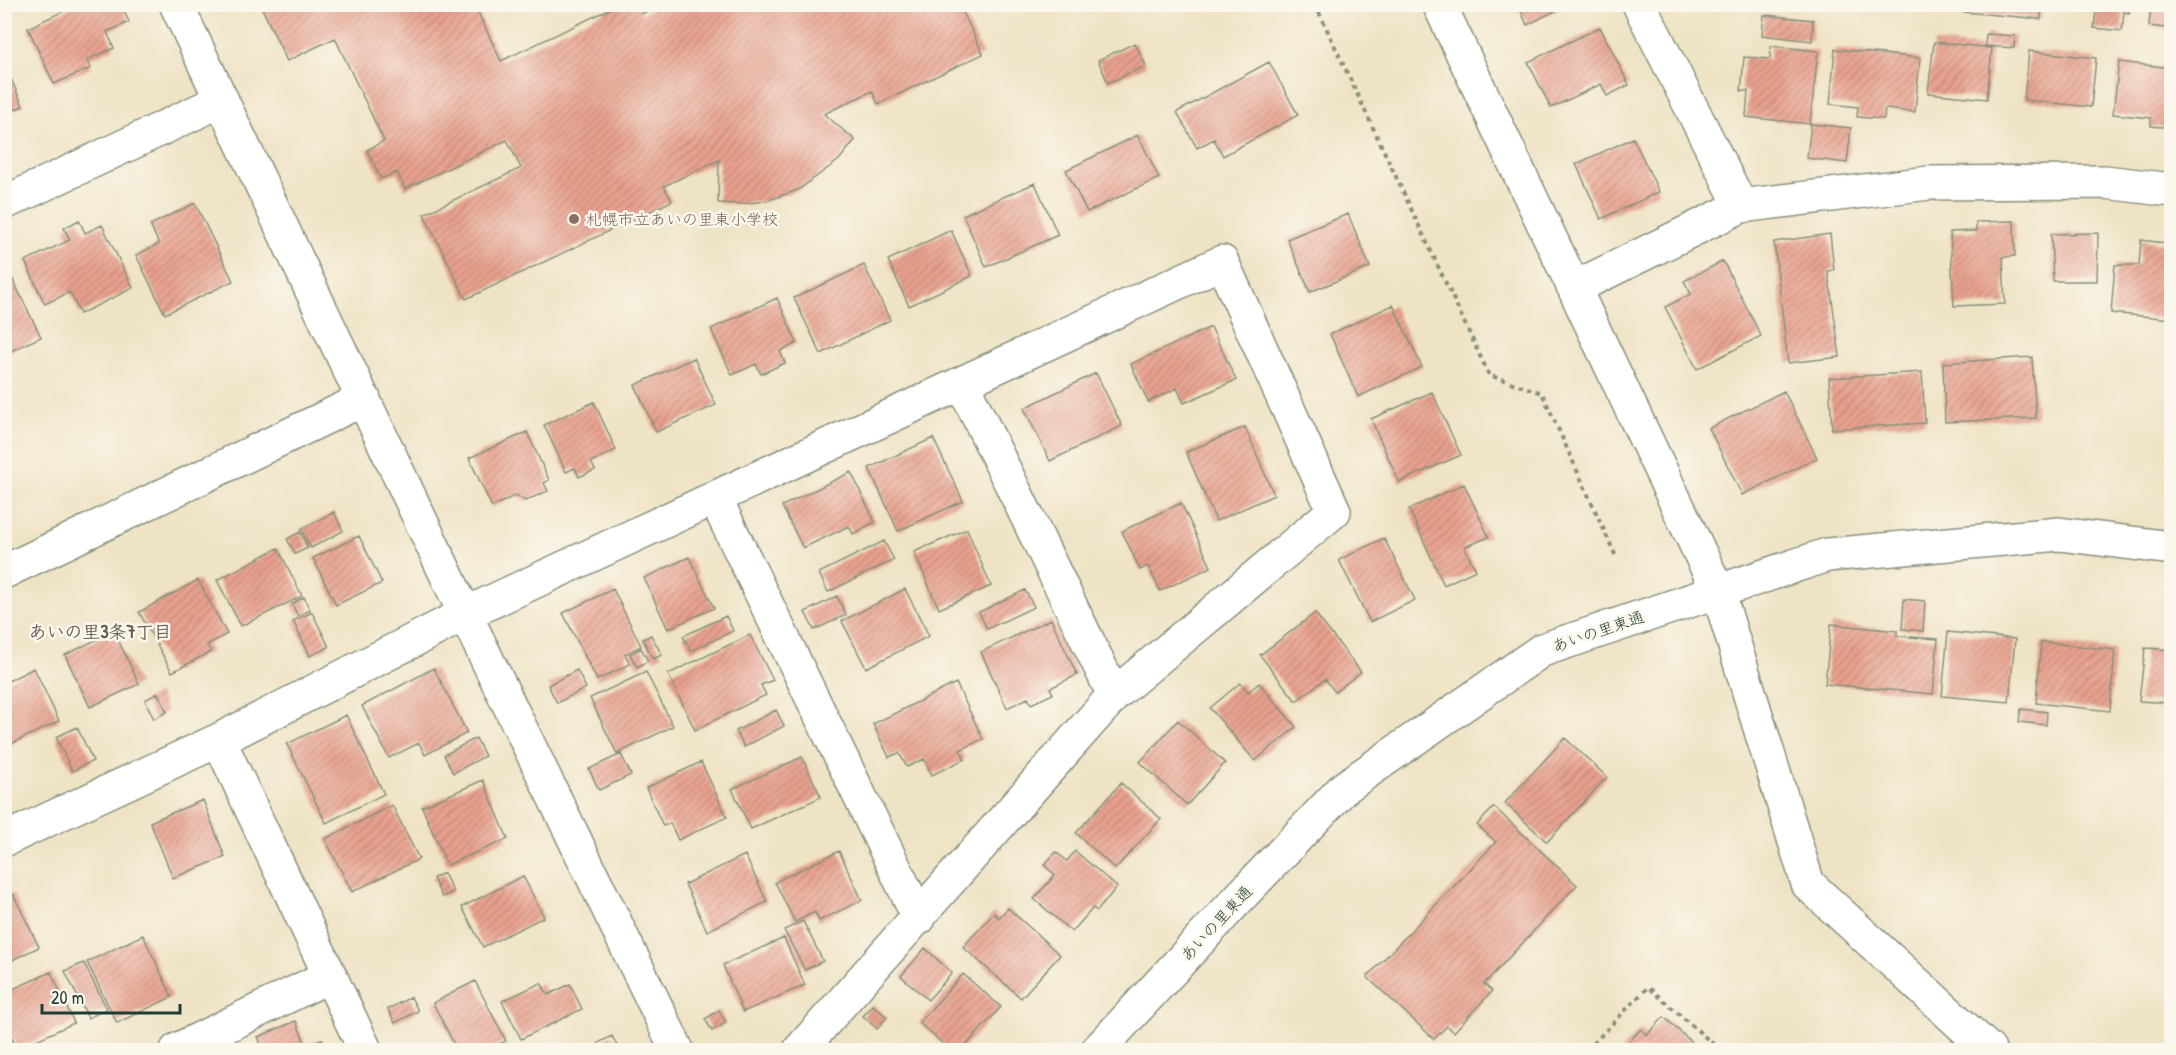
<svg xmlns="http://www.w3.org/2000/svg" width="2176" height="1055" viewBox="0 0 2176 1055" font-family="'Patrick Hand','Klee One',sans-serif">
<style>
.building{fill:url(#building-hatch)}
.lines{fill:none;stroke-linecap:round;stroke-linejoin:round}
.minor-casing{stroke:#87907c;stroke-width:36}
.tertiary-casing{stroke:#87907c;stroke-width:36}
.path{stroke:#87907c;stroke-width:4;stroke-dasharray:4.5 4.5;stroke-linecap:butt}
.minor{stroke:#fff;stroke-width:33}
.tertiary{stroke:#fff;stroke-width:33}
.education-dot{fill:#8d6e63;stroke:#fbf7ec;stroke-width:2}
.labels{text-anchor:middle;stroke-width:5;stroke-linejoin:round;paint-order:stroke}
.education-label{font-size:16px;fill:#785e54;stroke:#fbf7ec;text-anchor:start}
.street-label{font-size:16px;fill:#1f3d34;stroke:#fbf7ec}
.neighbourhood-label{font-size:18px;font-weight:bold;fill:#666054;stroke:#fbf7ec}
</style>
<defs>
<pattern id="building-hatch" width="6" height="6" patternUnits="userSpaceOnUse" patternTransform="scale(1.5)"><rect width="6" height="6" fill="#e9a18e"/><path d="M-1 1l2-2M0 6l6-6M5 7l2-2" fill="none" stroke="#bc8475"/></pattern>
</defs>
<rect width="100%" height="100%" fill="#fbf7ec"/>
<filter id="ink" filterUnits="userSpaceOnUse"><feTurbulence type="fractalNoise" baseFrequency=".0167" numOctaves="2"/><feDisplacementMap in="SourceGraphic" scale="12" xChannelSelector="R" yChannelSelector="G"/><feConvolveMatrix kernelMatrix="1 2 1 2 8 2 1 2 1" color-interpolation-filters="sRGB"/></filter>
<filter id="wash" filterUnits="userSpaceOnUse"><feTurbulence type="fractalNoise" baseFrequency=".008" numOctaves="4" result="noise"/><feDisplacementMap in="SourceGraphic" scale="24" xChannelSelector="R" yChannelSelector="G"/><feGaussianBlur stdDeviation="1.35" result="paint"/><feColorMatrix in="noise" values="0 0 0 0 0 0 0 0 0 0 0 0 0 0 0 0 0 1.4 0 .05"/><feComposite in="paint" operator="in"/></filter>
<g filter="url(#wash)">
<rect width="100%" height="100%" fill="#efe3c5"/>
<g id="blocks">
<!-- building -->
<path class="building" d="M78,4H121L129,22L107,32L114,48L87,60L91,68L54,84L28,28Z
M260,4H474L501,61L620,4H637L642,14L660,4H959L983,54L878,104L872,91L824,114L855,140L839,160L798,190L766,201L740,204L718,203L719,160L664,186L672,201L466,299L424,214L521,168L507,140L405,189L397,172L381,179L367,150L384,141L335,38L287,61Z
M1518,4H1569L1527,25Z
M1965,4H2042L2041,19L1964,12Z
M2074,4H2130L2129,13L2124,12L2122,31L2094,28L2096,11L2073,9Z
M2151,5H2172V29L2149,26Z
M1764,15L1813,20L1812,41L1762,35Z
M1600,27L1629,85L1607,96L1601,84L1551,108L1528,62Z
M1986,34L2015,36L2014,48L1985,46Z
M1934,42L1992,48L1987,99L1928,93Z
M1135,43L1146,66L1108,83L1098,60Z
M1771,46L1818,51L1810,124L1746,117L1748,91H1741L1744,57L1770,59Z
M1835,49L1920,58L1915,112L1885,109L1884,119L1857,117L1858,107L1830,104Z
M2029,51L2096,58L2091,107L2024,100Z
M1269,62L1298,115L1223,156L1214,139L1197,148L1177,112Z
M2119,62L2172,68V128L2151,126V118L2113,114Z
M4,63L23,106L4,114Z
M1811,124L1851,128L1847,163L1807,158Z
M1138,135L1159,178L1087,212L1066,170Z
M1633,138L1659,192L1601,219L1576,164Z
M1035,183L1058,235L986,267L963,215Z
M195,203L233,281L165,314L136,255L159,244L150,225Z
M1348,214L1370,267L1310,292L1287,239Z
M79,220L85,233L102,225L133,288L80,314L70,292L45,304L25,261L70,240L64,228Z
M2014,221L2015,256L2003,257L2005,304L1954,306L1950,232L1976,231V222Z
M951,230L972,276L909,306L888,260Z
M2098,233L2097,281H2053L2051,234Z
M1830,234L1834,270L1828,271L1840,357L1788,363L1774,242Z
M2141,240L2172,244V319L2111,313L2115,265H2139Z
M1723,261L1761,336L1697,369L1665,307L1691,294L1684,281Z
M864,265L890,320L821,354L794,298Z
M11,276L41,337L4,354V279Z
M777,298L797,343L780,351L785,363L761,374L756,364L732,375L711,329Z
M1393,305L1422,367L1358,397L1330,334Z
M1211,327L1236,380L1184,403L1177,388L1148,402L1131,364Z
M2032,357L2036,418L1945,422L1943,363Z
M694,358L716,405L656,432L635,385Z
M1922,372L1925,423L1832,429L1829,378Z
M1096,373L1122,426L1050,461L1024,408Z
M1784,391L1817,458L1742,495L1709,428Z
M1432,392L1461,455L1399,482L1371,419Z
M594,402L616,450L591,462L595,470L579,477L575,468L566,472L544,425Z
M1245,427L1274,495L1216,521L1186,452Z
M527,432L549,480L544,483L548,491L525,501L516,495L492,507L469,458Z
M933,438L963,501L898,531L869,468Z
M851,472L875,522L853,534L849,526L803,548L782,506Z
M1464,484L1489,537L1464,547L1476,570L1444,585L1409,509Z
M1181,503L1211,567L1160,591L1148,566L1140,570L1122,531Z
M334,512L343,531L311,548L301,529Z
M967,529L991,586L939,609L914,552Z
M300,532L308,548L295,554L287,539Z
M359,536L382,583L336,605L313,558Z
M1384,538L1415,600L1370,622L1339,560Z
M884,541L894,560L828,592L819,573Z
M278,548L302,596L241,626L217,580Z
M689,557L714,608L668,629L644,578Z
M198,580L227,634L207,645L211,652L172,672L139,612Z
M613,589L641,646L625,654L630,664L597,680L563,613Z
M905,589L929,636L866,668L842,621Z
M1025,590L1034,607L987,629L979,612Z
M837,596L846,615L814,630L805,612Z
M304,597L310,610L298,616L292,604Z
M1904,599L1925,601L1923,631L1902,629Z
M312,612L329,647L310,656L293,621Z
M1315,613L1361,672L1335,692L1325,679L1296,701L1260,655Z
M726,616L733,631L691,651L683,636Z
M1051,619L1077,675L1050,688L1053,694L1031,704L1028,698L1007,708L981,652Z
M1831,624L1897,631V636L1938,639L1933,694L1825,684Z
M114,631L139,684L90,707L65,655Z
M1948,632L2015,639L2009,702L1942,696Z
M651,635L662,655L653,659L643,639Z
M750,635L773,680L761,685L766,695L695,730L668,674Z
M2041,642L2115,650L2110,711L2036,703Z
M641,648L648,661L637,667L630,654Z
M2145,648L2172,650V703L2139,701Z
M34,668L59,721L7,746L4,741V683Z
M434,668L467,733L425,755L419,743L389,758L362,706Z
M577,670L586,688L557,703L548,685Z
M646,672L673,726L617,754L590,698Z
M956,683L983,739L960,750L965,759L932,775L924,759L907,767L899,753L889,757L873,724Z
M1240,683L1248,692L1259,683L1296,727L1255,761L1210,708Z
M158,693L167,712L154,719L145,700Z
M2021,709L2047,712L2046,725L2019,722Z
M776,710L784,726L744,747L736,731Z
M346,715L384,794L326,823L287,744Z
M1178,720L1225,763L1187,805L1140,762Z
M77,727L93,761L72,771L56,737Z
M476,738L485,756L453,773L444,755Z
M1565,738L1607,777L1547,842L1505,803Z
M621,754L631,775L599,790L589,769Z
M802,757L821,797L751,829L732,789Z
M701,762L727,817L678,840L670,823L663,826L646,788Z
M483,780L508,839L447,865L422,807Z
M1121,783L1161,819L1115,869L1076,833Z
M203,800L225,857L173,878L150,822Z
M392,805L419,859L352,892L325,839Z
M1494,807L1577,885L1484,984L1492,991L1454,1032L1447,1026L1434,1039L1367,977L1496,842L1477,825Z
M839,851L862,900L819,921L815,912L795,922L775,882Z
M1075,851L1117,887L1097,911L1093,908L1072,932L1034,899L1055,875L1044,865L1056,852L1067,861Z
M745,855L767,902L707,931L685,884Z
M444,873L453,892L442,897L433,878Z
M523,876L544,917L483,947L462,907Z
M13,894L39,947L4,964V898Z
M1008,908L1060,955L1021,998L963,947L994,913L999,918Z
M803,921L823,961L805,970L784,930Z
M143,935L172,997L117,1023L87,962Z
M784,938L805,985L743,1012L723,965Z
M925,948L952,973L928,1000L901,976Z
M84,963L107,1009L88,1018L65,971Z
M51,972L74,1023L17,1049L4,1022V993Z
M963,974L1001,1007L962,1050H950L919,1023Z
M475,981L506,1041L487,1050H457L433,1003Z
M541,983L548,995L570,984L582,1009L521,1039L502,1001Z
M411,997L418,1011L395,1023L388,1009Z
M873,1005L887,1017L877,1029L863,1016Z
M719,1010L726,1023L712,1031L705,1019Z
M1664,1017L1700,1050H1621L1641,1029L1647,1035Z
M296,1021L306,1045L322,1039L327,1050H263L258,1037Z
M612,1036L619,1050H601L598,1043Z"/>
</g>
</g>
<g filter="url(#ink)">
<use href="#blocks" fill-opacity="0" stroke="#87907c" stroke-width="1.5"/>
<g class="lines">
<!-- minor casing -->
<g class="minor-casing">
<path id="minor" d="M176,4L465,614L677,1050
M1439,4L1718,591L1808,884L1989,1050
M1639,4L1741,206
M4,203L222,100
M1574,288L1741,206L1929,183L2105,182L2172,190
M962,383L1114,695
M715,498L919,918
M4,572L364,399
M219,740L365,1050
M4,840L219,740L465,614L1222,262L1334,511L1114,695L800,1050
M177,1050L329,976"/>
</g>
<!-- tertiary casing -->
<g class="tertiary-casing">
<path id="tertiary" d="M1098,1050L1239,898L1344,788L1542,650L1827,555L2059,534L2172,548"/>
</g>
<!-- path -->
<path class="path" d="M1315,4L1489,375L1542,393L1617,559
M1587,1050L1648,987L1720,1050"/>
<!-- minor -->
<use href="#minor" class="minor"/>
<!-- tertiary -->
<use href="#tertiary" class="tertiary"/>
</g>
</g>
<!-- markers -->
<circle class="education-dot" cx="574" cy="219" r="6"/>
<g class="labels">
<!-- education labels -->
<g class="education-label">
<text x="586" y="225">札幌市立あいの里東小学校</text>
</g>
<!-- street labels -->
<g class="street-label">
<text transform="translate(1598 631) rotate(-19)" y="6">あいの里東通</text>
<text transform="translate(1216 923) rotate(-47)" y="6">あいの里東通</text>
</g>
<!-- neighbourhood labels -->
<g class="neighbourhood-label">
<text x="100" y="638">あいの里3条7丁目</text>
</g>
</g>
<!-- margin -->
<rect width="2176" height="1055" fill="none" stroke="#fbf7ec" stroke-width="24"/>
<!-- scale -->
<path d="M42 1004v9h138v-9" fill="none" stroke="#1f3d34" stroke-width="3"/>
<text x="51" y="1004" font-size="18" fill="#1f3d34" stroke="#fbf7ec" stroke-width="4.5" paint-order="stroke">20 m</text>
</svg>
